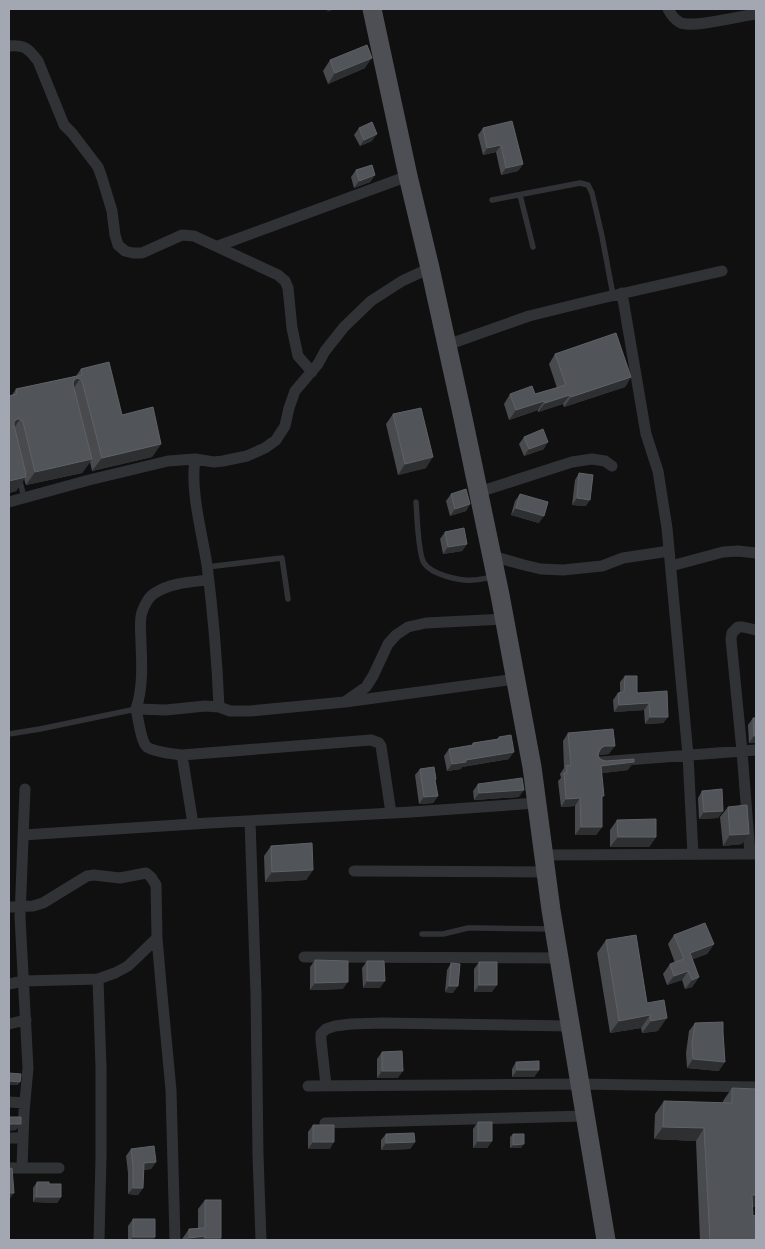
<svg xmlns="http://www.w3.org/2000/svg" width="765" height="1249" viewBox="0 0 765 1249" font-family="'Fira Sans Condensed',sans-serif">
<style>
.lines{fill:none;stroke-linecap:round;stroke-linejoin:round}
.lane{stroke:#313236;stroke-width:5.5}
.street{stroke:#313236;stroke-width:11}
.primary{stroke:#4d4f54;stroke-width:19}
.wall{fill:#484a4e}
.shaded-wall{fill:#2d2f31}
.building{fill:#515459;stroke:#5e6167}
</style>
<rect width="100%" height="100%" fill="#101011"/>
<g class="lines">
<!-- lane -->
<path class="lane" d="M520,195L533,247
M492,200L580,183L588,185L592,193L602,236L613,295
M19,478L24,497
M416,502C417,514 418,554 424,563C432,575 460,581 473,580C480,580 486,578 492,577
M207,567L282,558L288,599
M9,734L40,729L136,709
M422,934H443L468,928H479L552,929"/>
<!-- street -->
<path class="street" d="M668,9C671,15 675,20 681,23C695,28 740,16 756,14
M9,46C25,45 28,48 38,61L64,125L72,133L98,167L102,178L112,211L115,235L118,245L125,251L133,253H142L182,235L194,236L278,275L285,281L288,288L292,328L298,356L312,372
M218,246L408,176
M622,293L646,434L658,471L667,528L688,755L693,854
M447,345L529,316L598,299L722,271
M195,459C190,490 202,533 207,565C213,612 217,659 219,707
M479,492L572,462L592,459L605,461L612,466
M9,502L89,480L168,461L195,459L214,462L223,461L247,456L265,448L276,440L285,426L289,408L295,391L318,364L325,351L344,327L371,301L402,281L430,268
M492,556L524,565L541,569L563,570L602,566L623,558L669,551
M671,566L723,552L738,551L756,553
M346,701L366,687L373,676L388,644L396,635L408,627L426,623L505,619
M136,709C143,688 142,665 141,643C141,633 139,621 142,612C144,606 149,596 155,593C170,583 190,582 208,580
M182,755L193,824
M600,762L756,750
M391,813L381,746L379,743L371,740L182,755C174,754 154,752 147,747C141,742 138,717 136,709L166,710L205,706L219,707L230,711H250L345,702L516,679
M250,821L256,995L258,1155L261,1240
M23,835L209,823L411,812L537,803
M750,854L742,751L731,639L732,633L738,627H743L756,630
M544,855L756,854
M354,871L546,872
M9,907L33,906L43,903L87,876L94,875L120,878L146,873L151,877L156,885L157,938L161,984L171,1090L175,1240
M304,957L560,958
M98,979L101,1067V1157L99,1240
M9,984L24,981L98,979L115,973L128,966L157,938
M9,1024L26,1020
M326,1085L321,1040V1034L326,1029L335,1026L351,1024L383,1023L570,1026
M308,1086L580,1084L756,1087
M9,1102L25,1103
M325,1123L585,1116
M9,1138H23
M22,1167L24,1112L28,1068L20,917L25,789
M9,1168H59"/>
<!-- primary -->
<path class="primary" d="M372,9L408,176L430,268L463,418L500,595L532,767L551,910L606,1240"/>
</g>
<!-- wall -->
<path class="wall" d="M330,60L365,68L328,84L323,71Z
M359,128L372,141L360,146L354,135Z
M483,128L523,164L518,171L501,175L496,152L483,155L478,135Z
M356,170L375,175L370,182L354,188L351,177Z
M555,354L631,377L625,387L564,407L563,404L538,412V410L509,420L504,404L510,394H535L557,388L549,364Z
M81,369L122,415L161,444L152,457L92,471L90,462L82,473L26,485L24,479L16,491L9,493V396L12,395L16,389L76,376Z
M393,414L426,468L398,475L386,424Z
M524,437L544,449L524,456L519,444Z
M579,473L586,506L572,505L575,480Z
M451,494L470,504L466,511L450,516L446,501Z
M520,494L539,523L511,515L515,501Z
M445,532L467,544L462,551L443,554L440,539Z
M625,676L637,692L668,717L663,723L645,724L644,710L614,712L613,700L618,693H620V682Z
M753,718L756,743H749L748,725Z
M568,733L609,754L598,755L599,758L602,760L628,770L602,773V827L596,835H575V806L561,807L558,781L561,778L560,774L564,768L563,741Z
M499,737L509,759L462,767L461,769L447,771L444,756L449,749L471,746L473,743L497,739Z
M420,769L436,779L435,781L438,796L433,803L419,804L415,775Z
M478,784L519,797L474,800L473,791Z
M702,791L723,811L718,818L699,819L698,798Z
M728,807L742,844L723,846L720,817Z
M617,820L656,837L649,847H610V830Z
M271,846L313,870L306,880L265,882L264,856Z
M674,935L714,944L707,954L692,959L699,977L692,987L685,989L682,980L667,985L663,974L670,964L675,963L668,944Z
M606,940L647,1003L658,1031L642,1033L641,1028L610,1033L597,953Z
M315,960L343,989L310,990V967Z
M367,961L380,988H363L362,968Z
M479,962L492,992H474V969Z
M451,963L453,993L445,992L447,970Z
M695,1023L719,1071L687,1068L686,1053L689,1031Z
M382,1052L398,1078H377V1059Z
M516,1062L539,1070L534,1077H512V1069Z
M732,1088L752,1207L756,1240H700L696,1141L654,1139L655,1114L664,1101L723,1103V1101Z
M478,1122L492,1141L487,1148H473V1129Z
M313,1125L330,1149H308V1132Z
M386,1134L415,1142L410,1149L381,1150V1140Z
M513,1134L521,1148H510V1137Z
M131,1149L156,1162L151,1169L143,1170V1188L138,1195L128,1194V1173L126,1156Z
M37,1182L49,1184L61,1197L57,1203L33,1202V1188Z
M205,1200L219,1240H182V1239L189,1229H198V1209Z
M133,1219L155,1237L153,1240H128V1226Z"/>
<!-- shaded-wall -->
<path class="shaded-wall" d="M329,9H336L326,12Z
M372,58L365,68L328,84L335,73Z
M377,134L372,141L360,146L364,140Z
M501,145L496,152L483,155L487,148Z
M523,164L518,171L501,175L506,168Z
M375,175L370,182L354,188L359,181Z
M631,377L625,387L564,407L571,397Z
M77,378L80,379L71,392L74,380Z
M570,395L563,404L538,412L545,403Z
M544,401L538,410L509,420L516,410Z
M17,419H20L11,433L14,422Z
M548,442L544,449L524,456L529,449Z
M161,444L152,457L92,471L102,458Z
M433,457L426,468L398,475L405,464Z
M92,459L82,473L26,485L35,472Z
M26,474L23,478L26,477L16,491L9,493V481Z
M577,498L590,500L586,506L572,505Z
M470,504L466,511L450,516L455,509Z
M516,508L544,516L539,523L511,515Z
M467,544L462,551L443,554L448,547Z
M649,703L644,710L614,712L619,705Z
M650,717H668L663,723L645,724Z
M754,736H756V743H749Z
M605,746H615L609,754L599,755L595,756L601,748Z
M514,752L509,759L462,767L461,769L447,771L452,764L466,760Z
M634,762L628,770L596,774L601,766Z
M524,790L519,797L474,800L479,793Z
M438,796L433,803L419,804L424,797Z
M580,798L575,806L561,807L566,799Z
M723,811L718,818L699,819L704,812Z
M581,827H602L596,835H575Z
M749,834L742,844L723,846L730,835Z
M618,837H656L649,847H610Z
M313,870L306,880L265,882L272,872Z
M714,944L707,954L684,963L690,953Z
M688,971L682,980L667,985L674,976Z
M699,977L692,987L685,989L692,980Z
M367,981H385L380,988H363Z
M348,982L343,989L310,990L315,983Z
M479,985H497L492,992H474Z
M449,986H458L453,993L445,992Z
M650,1015L641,1028L610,1033L619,1021Z
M667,1018L658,1031L642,1033L651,1021Z
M693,1059L725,1062L719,1071L687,1068Z
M517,1070H539L534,1077H512Z
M382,1071H403L398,1078H377Z
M9,1081L20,1082L18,1085H9Z
M10,1124H21L16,1130L9,1131V1127Z
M663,1127L704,1128L696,1141L654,1139Z
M478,1141H492L487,1148H473Z
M313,1142H334L330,1149H308Z
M415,1142L410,1149L381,1150L386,1143Z
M524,1144L521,1148H510L513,1145Z
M156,1162L151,1169L139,1170L144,1163Z
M133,1188H143L138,1195L128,1194Z
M9,1193H14L9,1200Z
M752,1195H756V1207L743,1208Z
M36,1197H61L57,1203L33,1202Z
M205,1236L202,1240H187L189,1238Z
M133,1237H155L153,1240H131Z
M205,1238H221L219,1240H204Z"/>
<!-- building -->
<path class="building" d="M367,45L372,58L335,73L330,60Z
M512,121L523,164L506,168L501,145L487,148L483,128Z
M372,122L377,134L364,140L359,128Z
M372,165L375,175L359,181L356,170Z
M616,333L631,377L571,397L570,395L545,403L544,401L516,410L510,394L532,386L535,394L566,385L555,354Z
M109,362L122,415L153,407L161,444L102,458L82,381L80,379L77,378L74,380L73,384L92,459L35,472L23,422L20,419H17L14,422V425L26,474H25L26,477L9,481V396L17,394L16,389L82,375L81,369Z
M421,408L433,457L405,464L393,414Z
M543,429L548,442L529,449L524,437Z
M579,473L593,475L590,500L577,498Z
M466,489L470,504L455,509L451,494Z
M520,494L548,502L544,516L516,508Z
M464,528L467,544L448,547L445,532Z
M625,676H637V692L638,693L667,691L668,717H650L649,703L619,705L618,693L624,692Z
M753,718H756V736H754Z
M613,729L615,746H605L601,748L598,754L599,758L602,760L606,761L634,759V762L601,766L604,796H602V827H581L580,798L566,799L564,773H567L566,766L571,765L568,733Z
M511,735L514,752L466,760V762L452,764L449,749L473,745V743L499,739V737Z
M434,767L436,779L435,780L438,796L424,797L420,769Z
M522,778L524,790L479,793L478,784Z
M722,789L723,811L704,812L702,791Z
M747,805L749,834L730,835L728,807Z
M656,819V837H618L617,820Z
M312,843L313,870L272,872L271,846Z
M705,923L714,944L690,953L699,977L692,980L688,971L674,976L670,964L684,959L674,935Z
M636,935L647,1003L664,1000L667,1018L651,1021L650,1015L619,1021L606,940Z
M315,960L348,961V982L315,983Z
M367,961H384L385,981H367Z
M479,962H497V985H479Z
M451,963L460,964L458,986H449Z
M723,1022V1032L725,1062L693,1059L692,1044L695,1023Z
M402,1051L403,1071H382V1052Z
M539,1061V1070H517L516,1062Z
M9,1073L21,1074L20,1082L9,1081Z
M732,1088L756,1089V1195H752L753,1216L756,1215V1240H710L704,1128L663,1127L664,1101L732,1103Z
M9,1117H21V1124H10L9,1127Z
M478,1122H492V1141H478Z
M313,1125H334V1142H313Z
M414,1133L415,1142L386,1143V1134Z
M513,1134H524V1144L513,1145Z
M154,1146L156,1162L144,1163L143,1188H133V1166L131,1149Z
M12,1168L14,1193H9V1169Z
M37,1182H49V1184H61V1197H36Z
M205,1200H221V1238H205V1236L189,1238V1229L205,1228Z
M133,1219H155V1237H133Z"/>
<!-- border -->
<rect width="765" height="1249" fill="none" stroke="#a2a7b1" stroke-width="20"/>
</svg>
